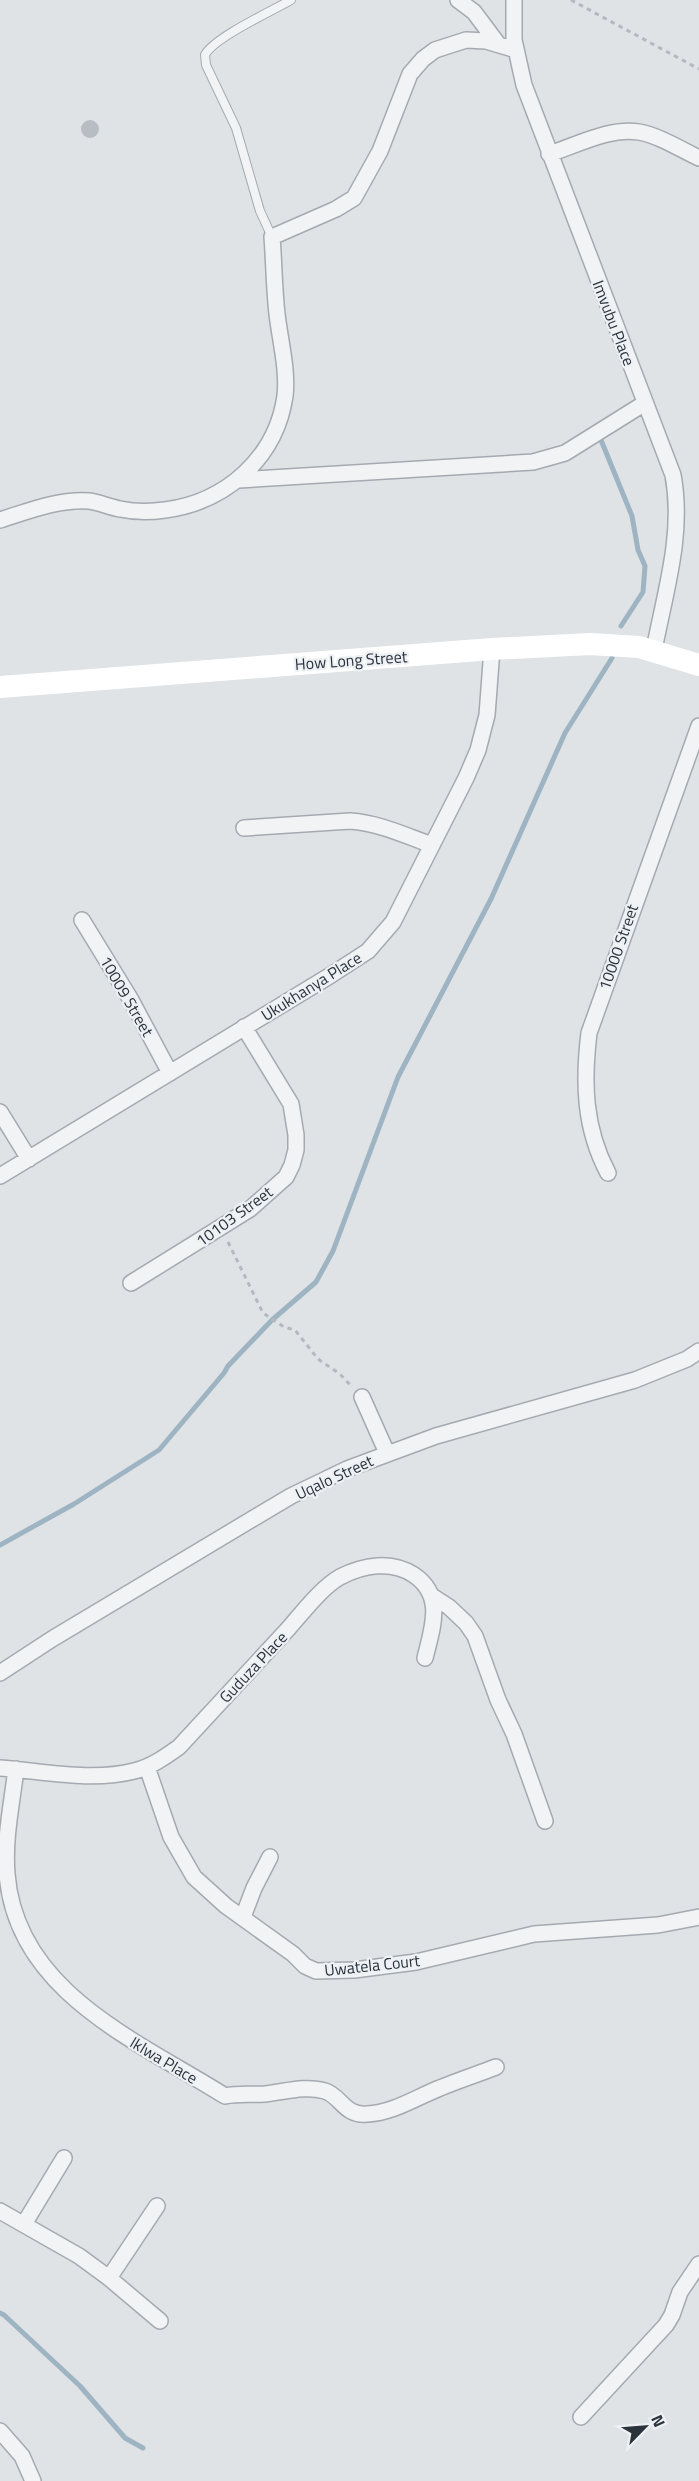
<svg xmlns="http://www.w3.org/2000/svg" width="699" height="2481" viewBox="0 0 699 2481" font-family="'Titillium Web',sans-serif">
<style>
.lines{fill:none;stroke-linecap:round;stroke-linejoin:round}
.stream{stroke:#9eb4c2;stroke-width:5}
.building{fill:#b7bdc2}
.lane-casing{stroke:#a5aab0;stroke-width:10}
.street-casing{stroke:#a5aab0;stroke-width:18}
.path{stroke:#b5b9be;stroke-width:3;stroke-dasharray:4.5 4.5;stroke-linecap:butt}
.lane{stroke:#f1f3f5;stroke-width:8}
.street{stroke:#f1f3f5;stroke-width:15}
.secondary{stroke:#fff;stroke-width:22}
.labels{text-anchor:middle;stroke-width:4.5;stroke-linejoin:round;paint-order:stroke}
.street-label{font-size:16px;fill:#2a323c;stroke:#eef1f4}
</style>
<rect width="100%" height="100%" fill="#dfe3e6"/>
<g class="lines">
<!-- stream -->
<path class="stream" d="M601,440L632,516L638,550L645,566L643,592L621,626
M0,1545L74,1504L159,1450L224,1373L228,1366L272,1320L316,1282L333,1251L398,1077L491,899L565,733L612,658
M0,2313L4,2315L80,2386L125,2438L143,2448"/>
</g>
<!-- building -->
<path class="building" d="M81 129a9 9 0 1 1 18 0a9 9 0 1 1-18 0Z"/>
<g class="lines">
<!-- lane casing -->
<g class="lane-casing">
<path id="lane" d="M272,237L260,211L236,128L206,65L205,55C213,38 272,11 291,0"/>
</g>
<!-- street casing -->
<g class="street-casing">
<path id="street" d="M458,0L474,12L498,44
M514,0V40L524,85L673,475C684,534 665,592 654,650
M549,154C577,145 610,127 639,132C660,136 680,149 699,158
M239,480L533,462L565,453L645,403
M0,520C29,511 58,499 89,501C99,502 109,507 120,509C134,512 151,512 165,510C226,502 276,458 285,396C288,370 280,340 277,314C274,288 274,262 272,237L336,209L354,198L380,151L410,74L423,59L435,50L466,40L486,41L516,50
M244,828L350,821C379,823 404,835 432,845
M82,920L131,1000L170,1073
M0,1112L29,1159
M608,1173C584,1128 583,1082 589,1033L699,726
M0,1176L331,975L368,951L393,922L466,778L478,750L487,715L492,649
M131,1283L250,1209L286,1177L292,1165L296,1150V1135L291,1104L244,1027
M362,1397L387,1453
M432,1596L449,1607L466,1623L475,1636L498,1700L514,1734L545,1821
M0,1673L52,1639L254,1518L291,1496L347,1469L436,1436L635,1380L687,1359L699,1351
M147,1767L171,1837L194,1877L226,1906L293,1954L305,1966L316,1971L354,1970L416,1962L534,1934L658,1925L699,1917
M0,1768C43,1771 92,1782 134,1771C151,1767 165,1757 179,1747C215,1708 252,1668 288,1629C302,1613 322,1587 340,1577C363,1565 392,1560 414,1575C445,1596 432,1629 425,1658
M16,1769C12,1803 4,1839 7,1874C16,1992 138,2041 225,2096C239,2093 251,2095 265,2094C284,2092 306,2085 325,2091C341,2096 344,2116 367,2114C393,2113 417,2097 440,2088C459,2080 478,2074 496,2067
M243,1917L254,1888L270,1857
M0,2211L79,2256L109,2278L160,2321
M24,2224L64,2158
M109,2278L157,2206
M581,2417L666,2325L672,2315L680,2292L699,2264
M0,2431L22,2456L33,2481"/>
</g>
<!-- path -->
<path class="path" d="M571,0L699,69
M228,1242L263,1313L284,1327L295,1330L318,1359L340,1374L352,1387"/>
<!-- lane -->
<use href="#lane" class="lane"/>
<!-- street -->
<use href="#street" class="street"/>
<!-- secondary -->
<path class="secondary" d="M0,687L492,649L590,644L639,647L699,665"/>
</g>
<g class="labels">
<!-- street labels -->
<g class="street-label">
<text transform="translate(614 323) rotate(69)" y="6">Imvubu Place</text>
<text transform="translate(351 660) rotate(-4)" y="6">How Long Street</text>
<text transform="translate(618 947) rotate(-71)" y="6">10000 Street</text>
<text transform="translate(311 986) rotate(-32)" y="6">Ukukhanya Place</text>
<text transform="translate(127 996) rotate(60)" y="6">10009 Street</text>
<text transform="translate(234 1216) rotate(-36)" y="6">10103 Street</text>
<text transform="translate(334 1477) rotate(-25)" y="6">Uqalo Street</text>
<text transform="translate(253 1667) rotate(-47)" y="6">Guduza Place</text>
<text transform="translate(372 1965) rotate(-6)" y="6">Uwatela Court</text>
<text transform="translate(164 2060) rotate(31)" y="6">Iklwa Place</text>
</g>
</g>
<!-- north arrow -->
<g transform="translate(645 2427) rotate(65)" stroke="#eef1f4" stroke-width="4.5" paint-order="stroke">
<path d="M0-4.5L10 22L0 15L-10 22Z" fill="#2a323c"/>
<text y="-9" font-size="16" font-weight="bold" text-anchor="middle" fill="#2a323c">N</text>
</g>
</svg>
